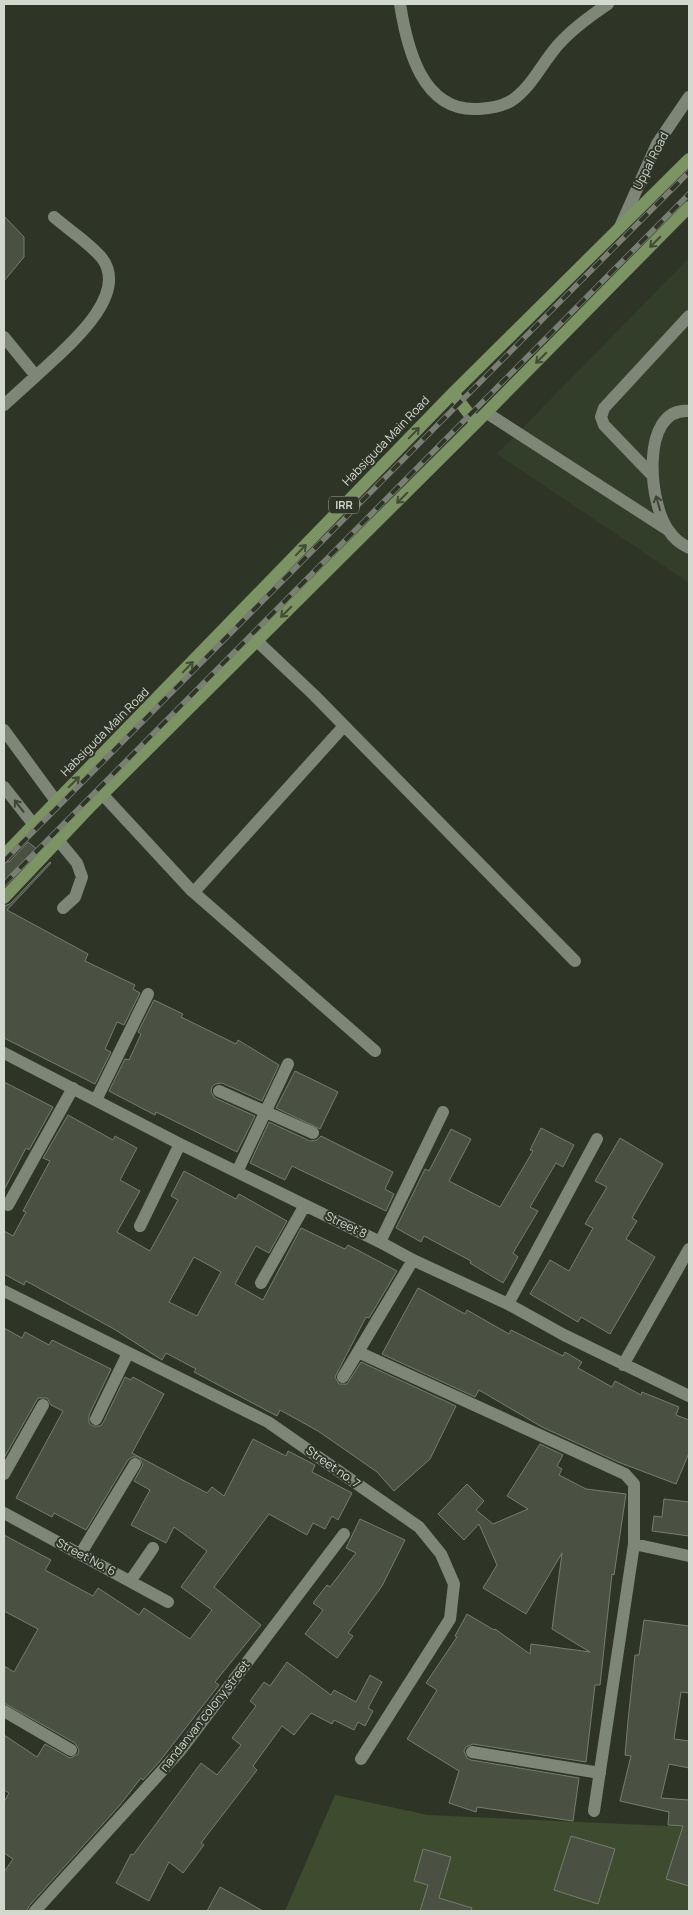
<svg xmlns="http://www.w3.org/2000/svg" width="693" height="1915" viewBox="0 0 693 1915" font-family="Manrope,sans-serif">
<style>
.built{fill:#333e2a}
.green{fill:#3d4b2f}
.building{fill:#4a5143;stroke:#757e6e;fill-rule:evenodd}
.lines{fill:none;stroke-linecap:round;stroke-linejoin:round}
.minor{stroke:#7e8777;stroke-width:12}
.major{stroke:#7c9364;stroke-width:12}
.rail-casing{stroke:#797f73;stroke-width:5.5}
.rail{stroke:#2e3527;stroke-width:4;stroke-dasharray:11;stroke-linecap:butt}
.oneway{stroke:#424c36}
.oneway2{stroke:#3e4537}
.labels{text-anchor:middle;stroke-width:4;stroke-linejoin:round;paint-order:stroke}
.shield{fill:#2e3527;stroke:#a2a79d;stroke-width:1}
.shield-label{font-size:11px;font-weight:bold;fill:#d3d8cf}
.street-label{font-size:12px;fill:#d3d8cf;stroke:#2e3527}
</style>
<rect width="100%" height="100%" fill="#2e3527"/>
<!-- built -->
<path class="built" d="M689,258V583L497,454Z"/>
<!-- green -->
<path class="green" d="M335,1795L428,1815L689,1827V1911H285Z"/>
<!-- building -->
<path class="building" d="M4,216L24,237V257L4,281Z
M28,842L38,850L4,886V863L10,861Z
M50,862L51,863L7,910L88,954L85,961L135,985L133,989L140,993L124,1025L117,1022L105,1049L111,1052L95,1084L4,1038V906L10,904Z
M154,1000L183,1014L181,1017L236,1044L238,1040L279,1065L262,1101L222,1083L215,1084L212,1087L211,1092L215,1098L255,1116L237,1152L156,1112L155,1115L109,1091L125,1059L129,1060L141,1034L138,1032Z
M295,1071L338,1092L320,1129L276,1108Z
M4,1082L53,1107L29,1150L26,1148L4,1190Z
M68,1115L113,1140L115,1136L137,1148L120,1180L140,1191L117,1232L150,1251L178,1200L171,1196L184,1171L236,1199L239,1194L287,1221L269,1253L256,1246L235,1284L263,1300L301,1228L345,1249L348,1245L397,1271L369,1318L366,1317L335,1377L339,1384H347L361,1362L456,1406L430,1459L394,1491L377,1472L318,1431L280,1410L277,1416L194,1372L196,1369L166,1353L162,1360L114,1329L26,1281L24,1285L4,1274V1231L13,1236L26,1212L23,1211L50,1161L43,1158ZM194,1257L221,1272L197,1316L169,1302Z
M269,1122L310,1141L317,1140L321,1136L393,1172L385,1189L394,1194L386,1211L292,1166L285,1180L250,1163Z
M541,1128L574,1145L563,1167L556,1163L530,1207L538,1211L513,1253L518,1257L503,1283L470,1263L471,1261L424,1236L421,1242L396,1228L425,1169L429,1171L451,1129L471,1139L449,1181L500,1207L533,1151L530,1150Z
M620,1138L663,1164L632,1218L637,1221L626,1239L655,1257L610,1334L581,1317L578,1322L530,1294L550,1260L569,1271L593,1228L585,1224L607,1187L595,1181Z
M418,1288L465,1314L467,1310L509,1334L511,1330L563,1356L565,1352L582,1362L578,1368L612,1387L615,1381L641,1395L642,1392L679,1407L676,1415L689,1420V1453L676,1484L618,1462L542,1427L479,1390L475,1397L382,1354Z
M4,1328L22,1338L25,1332L49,1345L52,1340L111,1369L89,1415V1423L93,1426H100L103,1423L125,1377L131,1380L133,1377L164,1394L132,1453L207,1493L212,1487L224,1496L253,1439L286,1456L288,1451L315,1465L312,1472L352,1493L338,1520L332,1516L325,1529L313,1523L307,1535L269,1514L214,1587L261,1625L215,1682L219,1685L160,1761L143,1780L141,1778L120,1805L29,1906L27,1911H4V1872L13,1859L4,1853V1802L9,1793L4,1790V1735L37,1757L45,1744L70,1758L78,1754L79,1750L75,1743L4,1703V1666L14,1672L38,1629L4,1611V1535L51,1560L45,1570L93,1596L98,1588L139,1615L144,1608L190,1639L212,1610L181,1587L207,1551L174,1527L166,1543L131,1525L150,1490L134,1481L143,1465L139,1457H132L128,1460L86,1530L54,1513L52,1517L16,1498L63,1411L51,1405L47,1398H38L4,1458Z
M540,1444L563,1455L557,1466L562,1469L559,1475L586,1489L626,1494L614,1575L612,1574L600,1685H595L586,1762L473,1744L466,1747L464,1751L467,1758L471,1760L579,1778L573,1821L477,1807L476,1812L449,1803L459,1771L407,1739L437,1690L426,1683L457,1637L455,1636L467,1614L494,1630L495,1629L530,1654L531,1644L590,1652L552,1629L562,1553L526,1614L483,1588L497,1565L479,1524L464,1540L438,1514L467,1484L484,1501L476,1510L493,1524L528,1509L507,1496Z
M664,1499L689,1502V1536L652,1531L654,1516L662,1517Z
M360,1519L405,1540L382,1586L348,1633L353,1636L337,1658L305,1634L323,1610L313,1603L327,1585L330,1587L356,1553L346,1548Z
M644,1620L689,1626V1693L681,1692L674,1739L689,1741V1768L669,1764L661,1798L689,1800V1886L666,1879L683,1826L668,1825L669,1812L620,1801L631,1756L625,1755L628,1721L635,1655H639Z
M287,1662L331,1695L334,1690L356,1702L370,1675L382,1682L368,1708L373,1711L365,1726L358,1722L354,1730L334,1720L332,1724L311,1713L294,1735L282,1726L253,1766L257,1770L201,1843L204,1845L183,1873L169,1862L149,1901L116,1883L131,1854L133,1855L201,1763L217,1775L241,1745L232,1738L256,1706L250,1701L264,1682L270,1686Z
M571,1836L615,1849L598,1904L554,1890Z
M423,1849L451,1857L439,1898L472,1908L471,1911H420L428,1885L414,1881Z
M220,1887L263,1911H207Z"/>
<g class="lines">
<!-- minor -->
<path class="minor" d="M400,4C407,48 422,112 478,109C489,108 501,107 511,101C532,87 542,63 558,45C572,29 590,16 608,4
M620,227L657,144L689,97
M4,337L36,376L4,405
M36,376C61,352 133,296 101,257C88,242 69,230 54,217
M689,411C639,407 649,506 669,531C674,539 681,544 689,548
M487,413L668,530
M653,476L604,425L601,417L604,408L689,316
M257,641L314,695L575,961
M4,730L56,801
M4,787L34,825
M103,795L191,890L375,1051
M58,840L77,863L82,877L75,897L63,908
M194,892L344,726
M4,1053L180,1144L380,1242L413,1260L508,1304L564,1335L689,1396
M219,1091L313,1133
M96,1100L148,994
M237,1172L288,1064
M8,1205L73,1088
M140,1226L180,1144
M380,1242L443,1112
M413,1260L358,1352L625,1474L634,1484V1544L594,1811
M261,1283L305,1205
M4,1291L268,1422L419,1527L441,1554L454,1584L450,1619L361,1759
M508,1304L597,1139
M623,1365L689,1249
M343,1377L358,1352
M96,1419L128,1353
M4,1474L43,1405
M4,1513L168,1602
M634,1544L689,1556
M81,1553L135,1464
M131,1580L153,1548
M4,1711L71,1750
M472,1752L600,1773
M35,1911L180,1751L344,1534"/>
<!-- major -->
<path class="major" d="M453,393L476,423
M4,855L453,393L689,159
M4,898L92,805L476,423L689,207"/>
<!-- rail casing -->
<g class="rail-casing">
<path id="rail" d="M4,861L689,172
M4,884L689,194"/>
</g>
<!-- rail -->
<use href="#rail" class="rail"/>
</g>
<!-- one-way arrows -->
<defs><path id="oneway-shaft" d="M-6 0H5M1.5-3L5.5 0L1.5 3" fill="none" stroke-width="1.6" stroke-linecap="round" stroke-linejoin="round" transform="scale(1.25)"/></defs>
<g class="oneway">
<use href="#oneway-shaft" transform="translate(655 242) rotate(135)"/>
<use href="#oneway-shaft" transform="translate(541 358) rotate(135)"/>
<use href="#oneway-shaft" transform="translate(414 433) rotate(-46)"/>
<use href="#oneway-shaft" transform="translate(402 498) rotate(135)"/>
<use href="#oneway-shaft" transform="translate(301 550) rotate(-46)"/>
<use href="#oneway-shaft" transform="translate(286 612) rotate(135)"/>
<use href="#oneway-shaft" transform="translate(188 667) rotate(-46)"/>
<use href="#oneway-shaft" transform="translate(74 782) rotate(-45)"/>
</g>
<g class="oneway2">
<use href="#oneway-shaft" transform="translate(658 503) rotate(-106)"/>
<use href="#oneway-shaft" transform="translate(19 806) rotate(-128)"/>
</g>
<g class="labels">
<!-- shield labels -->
<rect class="shield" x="329" y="496.5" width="30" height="17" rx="4"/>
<g class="shield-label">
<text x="344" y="509">IRR</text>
</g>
<!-- street labels -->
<g class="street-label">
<text transform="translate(651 161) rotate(-63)" y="4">Uppal Road</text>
<text transform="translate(386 441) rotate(-46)" y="4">Habsiguda Main Road</text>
<text transform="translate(105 732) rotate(-45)" y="4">Habsiguda Main Road</text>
<text transform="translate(346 1225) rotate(26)" y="4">Street 8</text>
<text transform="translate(333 1467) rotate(35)" y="4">Street no. 7</text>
<text transform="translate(86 1557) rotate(28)" y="4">Street No. 6</text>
<text transform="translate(205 1716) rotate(-52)" y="4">nandanvan colony street</text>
</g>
</g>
<!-- border -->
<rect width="693" height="1915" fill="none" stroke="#d3d8cf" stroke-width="10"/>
</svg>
